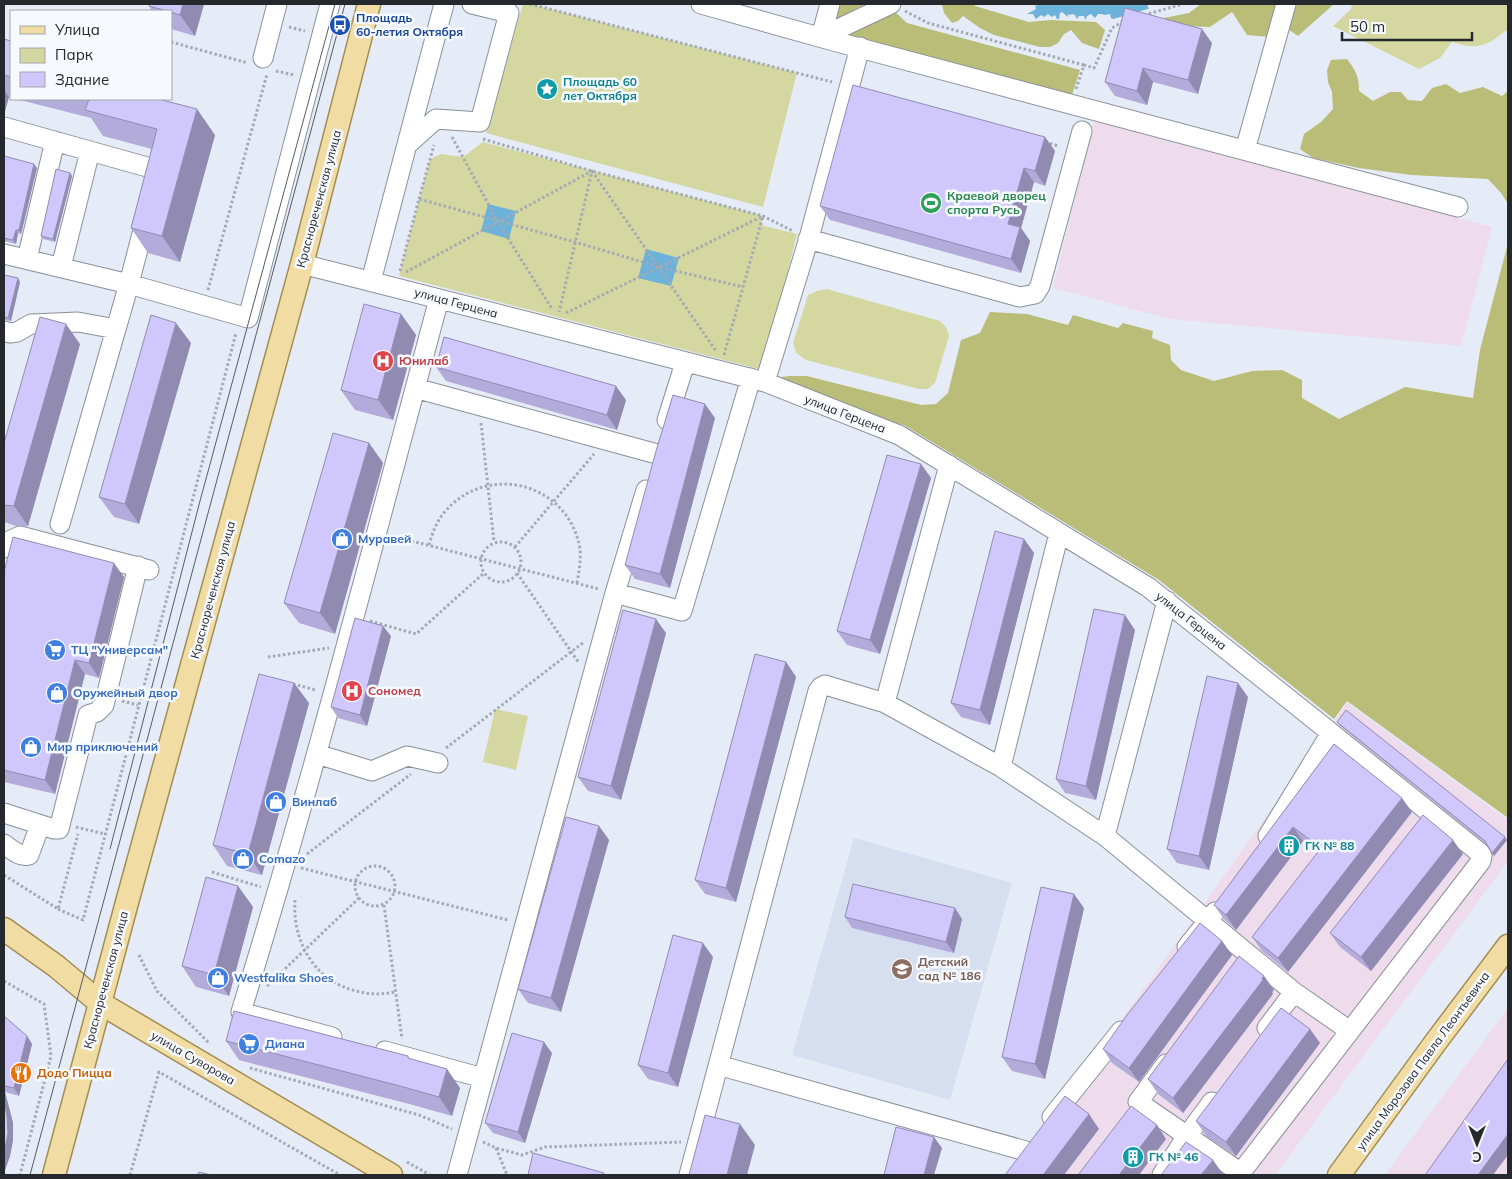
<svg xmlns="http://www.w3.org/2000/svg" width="1512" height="1179" viewBox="0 0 1512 1179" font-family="Mulish,sans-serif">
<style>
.industrial{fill:#eedbeb}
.built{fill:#d5dff0}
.green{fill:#d4d8a0}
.forest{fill:#b9bd77}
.water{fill:#6cb2db}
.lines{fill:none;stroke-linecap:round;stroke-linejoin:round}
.minor-casing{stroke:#899099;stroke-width:21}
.major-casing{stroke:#a38d52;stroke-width:25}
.path{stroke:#a4aab3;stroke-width:3;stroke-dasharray:2.5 2.5;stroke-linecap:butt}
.minor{stroke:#fff;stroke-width:19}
.major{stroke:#f1dca4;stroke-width:22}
.tram{stroke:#585c62;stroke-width:1}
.wall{fill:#b3abda}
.shaded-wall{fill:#928bb1}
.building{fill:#d0c7fd;stroke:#928bb1}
.labels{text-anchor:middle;stroke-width:5;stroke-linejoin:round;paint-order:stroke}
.transit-label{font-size:12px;font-weight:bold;fill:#164399;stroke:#f6f9fd;text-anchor:start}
.culture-label{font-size:12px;font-weight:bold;fill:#0d838f;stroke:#f6f9fd;text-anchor:start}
.leisure-label{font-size:12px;font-weight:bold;fill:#27864d;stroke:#f6f9fd;text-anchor:start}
.street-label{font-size:12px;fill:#25282c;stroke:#f6f9fd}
.health-label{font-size:12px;font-weight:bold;fill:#be3a42;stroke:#f6f9fd;text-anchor:start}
.shop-label{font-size:12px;font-weight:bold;fill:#366cbe;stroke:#f6f9fd;text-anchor:start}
.education-label{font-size:12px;font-weight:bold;fill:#785e54;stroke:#f6f9fd;text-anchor:start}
.food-label{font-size:12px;font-weight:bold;fill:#c56008;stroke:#f6f9fd;text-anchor:start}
</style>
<rect width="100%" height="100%" fill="#e5ecf7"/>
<!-- industrial -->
<path class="industrial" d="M1094,121L1492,227L1461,346L1170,319L1053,288Z
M1347,703L1508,820V861L1275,1175H1011Z
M1508,1008V1175H1385Z"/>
<!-- built -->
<path class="built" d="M854,838L1012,883L950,1100L792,1055Z"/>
<!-- green -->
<path class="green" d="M523,4H530L797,73L763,207L486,133Z
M1352,4H1508V32L1505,31C1486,47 1476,50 1452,42L1440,58L1419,69L1333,26L1351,9Z
M483,142L763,216L761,225L797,234L763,370L399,276L430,159L441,154L463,157Z
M827,289L940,321L946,327L949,336L935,383L928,389H919L806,360L796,353L793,343L808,295L817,291Z
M495,709L528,716L516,770L483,762Z"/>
<!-- forest -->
<path class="forest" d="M837,4H866L832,21Z
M942,4H974L975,6L1029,22L1051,20L1096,22L1105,30L1099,49L1082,43L1071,30L1064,34L1058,43L1050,47H1040L994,35L980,28L963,16L958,21L952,23L944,13Z
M1201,4H1280L1269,37L1247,35L1232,12L1210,27L1179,26L1154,20L1189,13Z
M1292,4H1334L1298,36L1285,27Z
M893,10L907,23L1080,70L1071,98L840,37Z
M1347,59C1356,71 1359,76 1359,91L1373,101L1390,92H1401L1408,100L1422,101L1432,88L1446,84L1460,93L1483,87L1502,96L1508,91V204L1501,193L1488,179L1411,175L1359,168L1313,158L1300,149L1304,134L1321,122L1333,109L1332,92L1328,82L1327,70L1331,60Z
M1508,243V818L1347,701L1334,719L1159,580L937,445L904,425L884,420L772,378L790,376H807L921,405L936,404L948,393L961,340L980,333L990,312L1027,314L1068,325L1073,315L1118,328L1123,323L1153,331L1152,338L1170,345L1171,360L1181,370L1214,381L1252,371L1282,370L1302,380V398L1339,419L1405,387L1473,398L1480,350Z"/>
<!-- water -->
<path class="water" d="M1038,4H1150L1147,6L1149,8L1148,9L1113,19L1111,18L1110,14L1104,15L1102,14H1098L1095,18L1091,14L1087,16L1086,19H1085L1084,16H1079L1077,19L1075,15L1072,14L1070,15L1068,14V17L1062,12L1060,13L1059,19H1057L1055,15L1052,17L1048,14L1044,17L1041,15L1036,19L1033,14H1027L1036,9L1035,5L1037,6Z
M488,204L516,211L509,239L481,231Z
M646,249L679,258L671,286L638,278Z"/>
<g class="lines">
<!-- minor casing -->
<g class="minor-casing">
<path id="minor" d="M701,4L837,42L1458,207
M821,37L891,4
M821,37L830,4
M263,58L277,4
M4,127L158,170L154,184
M407,145L436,119L480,122L509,13L472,4
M1245,150L1286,4
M146,218L129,284L248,318L330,4
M808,239L1020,297L1035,294L1040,286L1082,131
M4,254L129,284L116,329L78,322L31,324L17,332L10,333L4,331
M27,259L55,141
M302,264L765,382L899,435L1148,587L1315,720L1480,853L1482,856L1481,861L1239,1175
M61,267L90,151
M371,281L444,4
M765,382L809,238L860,47
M415,388L657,454
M667,420L685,363
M60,524L116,329
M4,548L9,541L20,536L149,570
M615,593L682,611L751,378
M885,703L949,465
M317,754L372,771L407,756L438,763
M1001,767L1059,533
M4,813L54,829H59L88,715L97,712L104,705L138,566
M1105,836L1167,601
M1268,836L1331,733
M4,844C11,849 20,858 29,855L40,825
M1215,912L1208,921L1294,992L1350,1031
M1267,1028L1294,992
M332,1037L241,1012C314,776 375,537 439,299
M385,1051L483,1078
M1166,1064L1138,1102L1241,1173
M718,1065L1026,1151
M1052,1117L1121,1031
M457,1175L615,593L646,490
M689,1175L818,691L821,687L825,685L885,703L1001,767L1105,836L1208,921L1187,947
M1162,1175L1187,1136L1212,1102"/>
</g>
<!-- major casing -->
<g class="major-casing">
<path id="major" d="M4,929L56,966L100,1003L391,1175
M54,1175L126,906L302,264L369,4
M1339,1175L1435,1043L1508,946"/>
</g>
<!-- path -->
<path class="path" d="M530,4L832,82
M905,11L928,23L1084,65
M1144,15L1183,4
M289,27L305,31
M171,42L248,63
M276,71L294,75
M1076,89L1084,65L1094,68L1112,28L1124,21
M452,137L498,222L552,309
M483,139L592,171L763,216L793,231
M1045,142L1059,146
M592,171L716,351
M419,199L434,145
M400,271L419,199L575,242L659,267L743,287
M406,272L592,171L559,312
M208,290L267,74
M566,313L763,216
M724,355L763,216
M481,423L494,542
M392,536L599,589
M481 562a20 20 0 1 1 40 0a20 20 0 1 1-40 0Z
M429,545C432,534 436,523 443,514C485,461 569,482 580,549C581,561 579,572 577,583
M515,547L594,454
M517,573L579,663
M370,621L416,634L484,573
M268,657L329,648
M293,684L316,690
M122,701L138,705
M446,748L584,642
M76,827L105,834
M307,854L411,774
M355 886a20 20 0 1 1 40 0a20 20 0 1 1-40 0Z
M301,868L508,920
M212,872L261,887
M4,875L58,909L78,834
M295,900C292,943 316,984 361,992C372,995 384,994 395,992
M384,905L402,1039
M58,909L83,920L236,333
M139,955L157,991L210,1044
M4,981L44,1004L51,1056L20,1175
M267,986L359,898
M250,1068L419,1115L452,1129
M483,1142L496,1148L522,1155L545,1147L681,1142
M496,1148L507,1175
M407,1162L430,1175
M130,1175L159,1072L340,1175"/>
<!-- minor -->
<use href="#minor" class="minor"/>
<!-- major -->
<use href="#major" class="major"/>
<!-- tram -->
<path class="tram" d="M110,849L200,501L335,4
M30,1175L345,4"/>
</g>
<!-- wall -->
<path class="wall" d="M149,4H204L195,36L171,29V11H152L149,6Z
M4,39L11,41V98L9,97L5,111L4,110Z
M1212,43L1198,94L1153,82L1147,105L1115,96L1105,82Z
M16,99H158L215,135L180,262L148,253L131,228L152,149L103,136L91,118Z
M1045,137L1055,151L1045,186L1034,182L1021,228L1030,241L1021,273L830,220L820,206Z
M4,156L37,168L21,234L18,233L16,244L4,241Z
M70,173L72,176L55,242L43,239L41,236Z
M4,275L20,282L11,321L4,320Z
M401,314L416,335L393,420L355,410L341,390Z
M191,343L139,524L114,517L99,497Z
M80,344L28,526H16L4,522V443Z
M436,367L626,400L617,430L446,381Z
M715,418L670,588L635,579L625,565Z
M369,443L383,463L335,634L299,623L284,603Z
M921,464L931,478L880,654L847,645L837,631Z
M1024,539L1034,553L990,725L961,717L951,703Z
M4,572L124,577L99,678L85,674L55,794L4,782Z
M1135,630L1096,800L1065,793L1056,779Z
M666,633L621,800L588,791L578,777Z
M391,636L367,726L338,718L331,707Z
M786,662L796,677L736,902L705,894L695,880Z
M1248,697L1209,870L1177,863L1167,849Z
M309,703L262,875L227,866L213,845Z
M1337,722L1507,840L1494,856L1486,844L1339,725Z
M1334,744L1412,812L1288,972L1262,951L1252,937L1318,852L1303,841L1236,930L1224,919L1214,905Z
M599,826L609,840L561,1012L528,1003L518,989Z
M1463,854L1371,971L1340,947L1330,933Z
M238,886L253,907L229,996L196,987L182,966Z
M1084,908L1045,1079L1012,1071L1002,1057Z
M845,917L962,919L954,953L852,928Z
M1222,941L1232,955L1139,1082L1112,1063L1103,1049Z
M713,957L678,1087L648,1079L638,1065Z
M1264,976L1274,990L1272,992L1273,994L1183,1113L1158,1094L1148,1079Z
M4,1016L27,1036L32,1044L19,1096L5,1092L13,1123V1140L10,1156L4,1173Z
M226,1041L408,1056L409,1058L460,1088L452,1116L413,1105L239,1060Z
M1320,1043L1236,1156L1206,1136L1196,1121Z
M552,1053L525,1143L493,1133L485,1123Z"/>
<!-- shaded-wall -->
<path class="shaded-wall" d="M183,4H204L195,36L180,15Z
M1202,29L1212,43L1198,94L1188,80Z
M1143,68L1153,82L1147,105L1137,91Z
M4,90L9,97L5,111L4,108Z
M197,109L215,135L180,262L162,236Z
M1045,137L1055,151L1045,186L1035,171Z
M34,164L37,168L21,234L19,230Z
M1024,168L1034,182L1021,228L1030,241L1021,273L1011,259L1008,224Z
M70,173L72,176L55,242L53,239Z
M16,230L18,233L16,244L13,240Z
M18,278L20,282L11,321L8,318Z
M401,314L416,335L393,420L378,400Z
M176,323L191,343L139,524L125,504Z
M66,324L80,344L28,526L14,506Z
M616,386L626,400L617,430L607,415Z
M705,404L715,418L670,588L660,574Z
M369,443L383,463L335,634L320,613Z
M921,464L931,478L880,654L870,640Z
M1024,539L1034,553L990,725L980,710Z
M114,563L124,577L99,678L89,663Z
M1125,615L1135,630L1096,800L1086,786Z
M656,619L666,633L621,800L611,786Z
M383,626L391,636L367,726L360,715Z
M75,660L85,674L55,794L45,780Z
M786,662L796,677L736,902L726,888Z
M294,683L309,703L262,875L248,854Z
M1238,683L1248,697L1209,870L1199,856Z
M1402,798L1412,812L1288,972L1278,958Z
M599,826L609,840L561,1012L551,998Z
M1293,827L1303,841L1236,930L1226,915Z
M1505,837L1507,840L1494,856L1492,853Z
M1453,840L1463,854L1371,971L1361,957Z
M238,886L253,907L229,996L214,975Z
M1074,894L1084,908L1045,1079L1035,1064Z
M955,908L962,919L954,953L946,942Z
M1222,941L1232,955L1139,1082L1129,1068Z
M703,943L713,957L678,1087L668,1073Z
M1264,976L1274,990L1272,992L1273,994L1183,1113L1173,1098Z
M1310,1029L1320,1043L1236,1156L1226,1142Z
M27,1036L32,1044L19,1096L14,1088Z
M544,1042L552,1053L525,1143L518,1132Z
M447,1069L460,1088L452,1116L439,1097Z
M4,1090L5,1092L13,1123V1140L10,1156L4,1173Z
M1089,1114L1099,1129L1064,1175H1043Z
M740,1124L755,1145L747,1175H727Z
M1157,1125L1166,1139L1139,1175H1119Z
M1508,1134V1155L1493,1175H1478Z
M934,1137L942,1148L934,1175H924Z
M1213,1160L1223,1174L1222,1175H1201Z"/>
<!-- building -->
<path class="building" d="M149,4H183L180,15L171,12V11H167L149,6Z
M1125,8L1202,29L1188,80L1143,68L1137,91L1105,82Z
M4,39L11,41V77L4,75Z
M853,85L1045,137L1035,171L1024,168L1008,224L1020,227L1011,259L820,206Z
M89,99H158L197,109L162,236L131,228L157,129L85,110Z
M4,156L34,164L19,230H16L13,240L4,238Z
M56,169L70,173L53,239L41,236Z
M4,275L18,278L8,318L4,317Z
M364,304L401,314L378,400L341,390Z
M151,315L176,323L125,504L99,497Z
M40,317L66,324L14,506L4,505V443Z
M444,337L616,386L607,415L436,367Z
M673,395L705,404L660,574L625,565L656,451Z
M333,433L369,443L320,613L284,603Z
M887,455L921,464L870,640L837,631Z
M995,531L1024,539L980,710L951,703Z
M13,537L114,563L89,663L75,660L45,780L4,770V572Z
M1094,609L1125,615L1086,786L1056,779Z
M623,610L656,619L611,786L578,777Z
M355,618L383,626L360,715L331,707Z
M755,654L786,662L726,888L695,880Z
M259,674L294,683L248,854L213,845Z
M1207,676L1238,683L1199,856L1167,849Z
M1346,710L1505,837L1492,853L1485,841L1337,722Z
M1334,744L1402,798L1278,958L1252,937L1321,848L1293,827L1226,915L1214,905Z
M1423,815L1453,840L1361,957L1330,933Z
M566,817L599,826L551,998L518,989Z
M206,877L238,886L214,975L182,966Z
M853,884L955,908L946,942L845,917Z
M1041,887L1074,894L1035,1064L1002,1057Z
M1200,923L1222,941L1129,1068L1103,1049L1127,1015Z
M673,935L703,943L668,1073L638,1065Z
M1239,956L1264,976L1262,978L1263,980L1173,1098L1148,1079Z
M1281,1008L1310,1029L1226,1142L1196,1121Z
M234,1011L408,1056V1058L447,1069L439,1097L400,1086L226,1041Z
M4,1016L27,1036L14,1088L4,1086Z
M512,1033L544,1042L518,1132L485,1123Z
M1508,1059V1134L1478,1175H1425Z
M1065,1096L1089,1114L1043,1175H1005Z
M4,1100L7,1116L8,1133L5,1149L4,1153Z
M1131,1106L1157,1125L1119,1175H1078Z
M705,1115L740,1124L727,1175H689Z
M896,1127L934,1137L924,1175H884Z
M1186,1142L1213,1160L1201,1175H1161Z
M533,1153L604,1173L603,1175H528Z
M199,1172L211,1175H197Z"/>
<!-- icons -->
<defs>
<g id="bus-disc" transform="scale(1.125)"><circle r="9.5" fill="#1a4fb4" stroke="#f6f9fd"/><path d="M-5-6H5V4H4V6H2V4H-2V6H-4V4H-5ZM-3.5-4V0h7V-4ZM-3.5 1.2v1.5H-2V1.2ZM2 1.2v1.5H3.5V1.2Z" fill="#fff"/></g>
<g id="sight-disc" transform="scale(1.125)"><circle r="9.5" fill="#0f9aa8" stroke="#f6f9fd"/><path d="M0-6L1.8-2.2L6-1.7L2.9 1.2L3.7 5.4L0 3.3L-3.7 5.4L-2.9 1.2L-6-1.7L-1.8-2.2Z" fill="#fff"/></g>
<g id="stadium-disc" transform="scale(1.125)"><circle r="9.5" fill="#2e9e5b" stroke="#f6f9fd"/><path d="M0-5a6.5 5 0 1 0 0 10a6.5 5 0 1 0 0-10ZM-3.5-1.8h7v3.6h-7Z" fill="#fff"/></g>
<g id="hospital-disc" transform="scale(1.125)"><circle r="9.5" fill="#e0444e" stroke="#f6f9fd"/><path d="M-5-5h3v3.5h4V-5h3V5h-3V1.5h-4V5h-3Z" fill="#fff"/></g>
<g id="shop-disc" transform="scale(1.125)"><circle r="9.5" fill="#3f7fe0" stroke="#f6f9fd"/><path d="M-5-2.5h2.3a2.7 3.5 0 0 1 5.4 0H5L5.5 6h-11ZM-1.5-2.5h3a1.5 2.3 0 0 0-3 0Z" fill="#fff"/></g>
<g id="supermarket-disc" transform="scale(1.125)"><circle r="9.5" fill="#3f7fe0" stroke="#f6f9fd"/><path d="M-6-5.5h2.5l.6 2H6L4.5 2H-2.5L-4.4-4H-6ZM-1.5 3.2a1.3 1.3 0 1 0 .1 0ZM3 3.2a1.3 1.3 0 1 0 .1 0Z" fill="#fff"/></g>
<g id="building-disc" transform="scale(1.125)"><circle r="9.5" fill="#0f9aa8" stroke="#f6f9fd"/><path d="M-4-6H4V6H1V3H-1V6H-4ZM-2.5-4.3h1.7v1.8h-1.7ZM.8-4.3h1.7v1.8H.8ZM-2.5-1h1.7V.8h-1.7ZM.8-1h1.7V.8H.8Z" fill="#fff"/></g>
<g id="school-disc" transform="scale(1.125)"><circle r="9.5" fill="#8d6e63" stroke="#f6f9fd"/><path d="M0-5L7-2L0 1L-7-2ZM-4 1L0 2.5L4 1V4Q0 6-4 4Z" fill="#fff"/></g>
<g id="restaurant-disc" transform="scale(1.125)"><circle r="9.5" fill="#e8710a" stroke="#f6f9fd"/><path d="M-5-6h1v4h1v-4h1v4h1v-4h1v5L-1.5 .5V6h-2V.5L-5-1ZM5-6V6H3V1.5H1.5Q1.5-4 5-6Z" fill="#fff"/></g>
</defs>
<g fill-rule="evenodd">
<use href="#bus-disc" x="340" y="25"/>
<use href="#sight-disc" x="547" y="89"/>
<use href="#stadium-disc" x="931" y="203"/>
<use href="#hospital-disc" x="383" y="361"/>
<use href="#shop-disc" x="342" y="539"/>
<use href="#supermarket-disc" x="55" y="650"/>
<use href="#hospital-disc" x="352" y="691"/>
<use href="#shop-disc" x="57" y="693"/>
<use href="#shop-disc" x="31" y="747"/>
<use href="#shop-disc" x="276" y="802"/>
<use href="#building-disc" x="1289" y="846"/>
<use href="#shop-disc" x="243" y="859"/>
<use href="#school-disc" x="902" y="969"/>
<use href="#shop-disc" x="218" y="978"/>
<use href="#supermarket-disc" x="249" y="1044"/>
<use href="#restaurant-disc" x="21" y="1073"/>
<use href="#building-disc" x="1133" y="1157"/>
</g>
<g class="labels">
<!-- transit labels -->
<g class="transit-label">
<text x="356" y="22">Площадь<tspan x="356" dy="14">60-летия Октября</tspan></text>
</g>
<!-- culture labels -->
<g class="culture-label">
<text x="563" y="86">Площадь 60<tspan x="563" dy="14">лет Октября</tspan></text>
<text x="1305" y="850">ГК № 88</text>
<text x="1149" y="1161">ГК № 46</text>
</g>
<!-- leisure labels -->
<g class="leisure-label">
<text x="947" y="200">Краевой дворец<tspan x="947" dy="14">спорта Русь</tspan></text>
</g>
<!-- street labels -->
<g class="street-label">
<text transform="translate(319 199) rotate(-75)" y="4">Краснореченская улица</text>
<text transform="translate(456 303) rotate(15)" y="4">улица Герцена</text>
<text transform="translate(845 414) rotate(21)" y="4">улица Герцена</text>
<text transform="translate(213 590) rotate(-75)" y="4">Краснореченская улица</text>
<text transform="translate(1191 621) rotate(38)" y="4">улица Герцена</text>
<text transform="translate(106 980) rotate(-75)" y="4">Краснореченская улица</text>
<text transform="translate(193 1058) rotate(30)" y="4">улица Суворова</text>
<text transform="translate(1423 1061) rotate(-54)" y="4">улица Морозова Павла Леонтьевича</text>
</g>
<!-- health labels -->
<g class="health-label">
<text x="399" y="365">Юнилаб</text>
<text x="368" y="695">Сономед</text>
</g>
<!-- shop labels -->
<g class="shop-label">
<text x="358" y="543">Муравей</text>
<text x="71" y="654">ТЦ "Универсам"</text>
<text x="73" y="697">Оружейный двор</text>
<text x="47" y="751">Мир приключений</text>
<text x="292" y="806">Винлаб</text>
<text x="259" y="863">Comazo</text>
<text x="234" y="982">Westfalika Shoes</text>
<text x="265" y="1048">Диана</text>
</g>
<!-- education labels -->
<g class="education-label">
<text x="918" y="966">Детский<tspan x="918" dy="14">сад № 186</tspan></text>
</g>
<!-- food labels -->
<g class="food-label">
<text x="37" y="1077">Додо Пицца</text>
</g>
</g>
<!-- border -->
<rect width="1512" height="1179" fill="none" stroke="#25282c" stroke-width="10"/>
<!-- legend -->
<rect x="10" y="10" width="162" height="90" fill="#f6f9fd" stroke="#a2a5a9"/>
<rect x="20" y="26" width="25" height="8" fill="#f1dca4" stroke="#a2a5a9"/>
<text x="55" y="35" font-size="15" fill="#25282c">Улица</text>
<rect x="20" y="48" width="25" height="15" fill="#d4d8a0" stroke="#a2a5a9"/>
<text x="55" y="60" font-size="15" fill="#25282c">Парк</text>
<rect x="20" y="72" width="25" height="15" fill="#d0c7fd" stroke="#a2a5a9"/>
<text x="55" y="85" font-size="15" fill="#25282c">Здание</text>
<!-- north arrow -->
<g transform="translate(1477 1144) rotate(180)" stroke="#f6f9fd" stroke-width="4" paint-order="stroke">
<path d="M0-4L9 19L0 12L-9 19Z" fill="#25282c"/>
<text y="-8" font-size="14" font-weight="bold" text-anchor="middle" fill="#25282c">С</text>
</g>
<!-- scale -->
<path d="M1342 32v8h130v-8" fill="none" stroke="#25282c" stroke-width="2.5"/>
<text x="1350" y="32" font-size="15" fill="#25282c" stroke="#f6f9fd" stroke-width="4" paint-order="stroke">50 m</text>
</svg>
